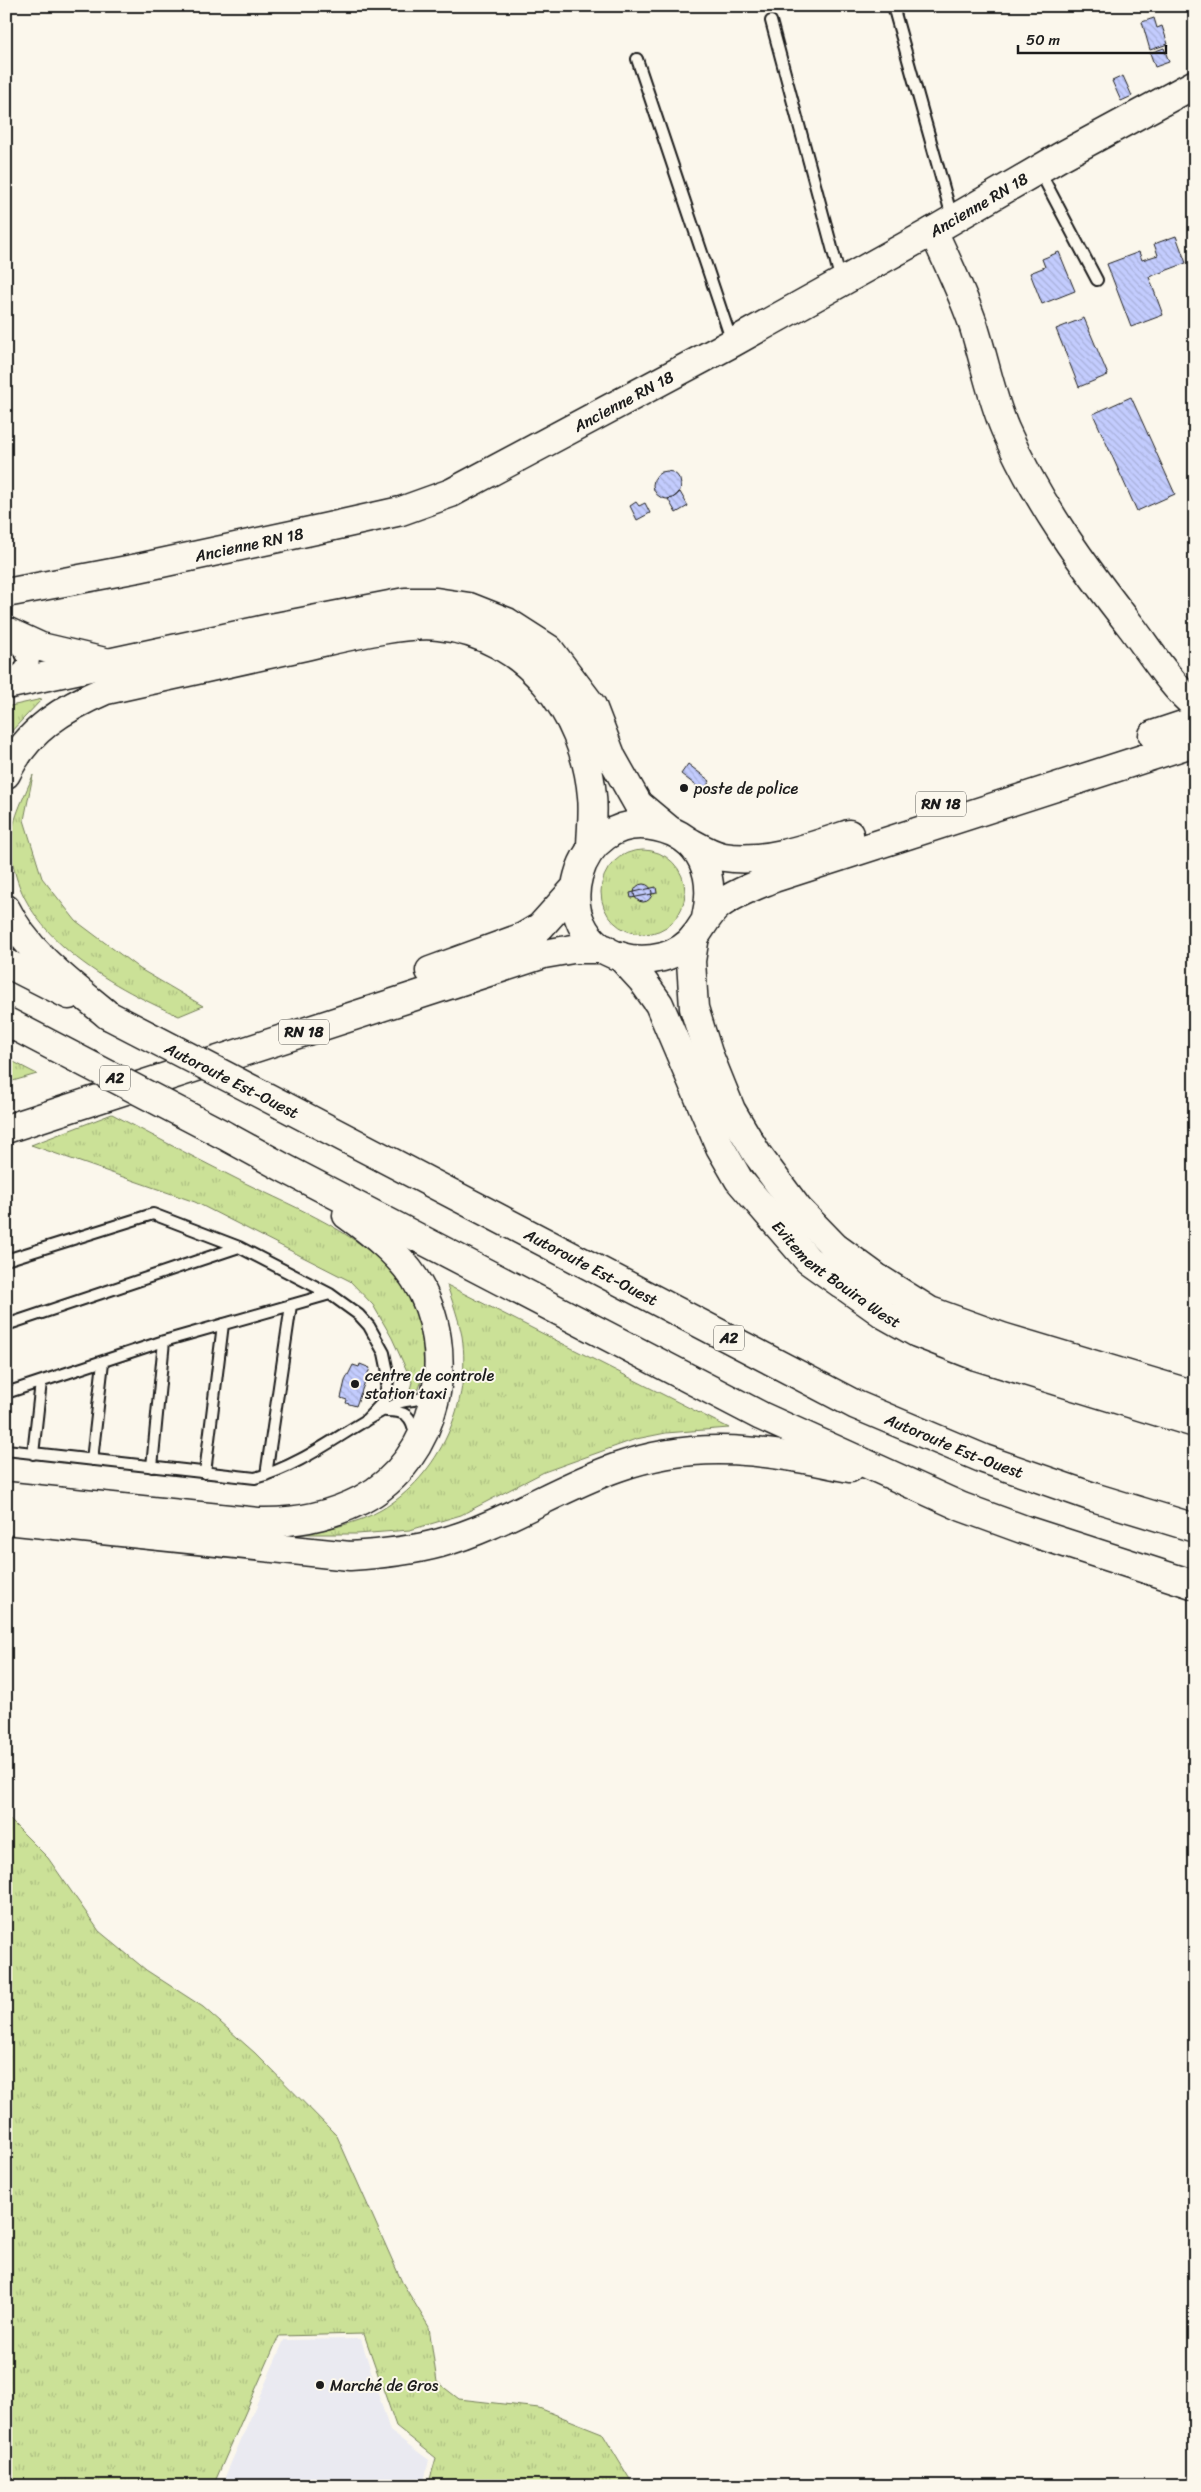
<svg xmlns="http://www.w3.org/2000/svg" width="1201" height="2492" viewBox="0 0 1201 2492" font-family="Sriracha,sans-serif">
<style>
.built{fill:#eaeaf1}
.grass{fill:url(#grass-tufts);stroke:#747e5a}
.building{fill:url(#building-back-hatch);stroke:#1c1c1c}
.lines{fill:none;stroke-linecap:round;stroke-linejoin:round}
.lane-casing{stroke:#1c1c1c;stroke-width:14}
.street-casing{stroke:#1c1c1c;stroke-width:24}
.secondary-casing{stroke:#1c1c1c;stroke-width:31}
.primary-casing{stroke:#1c1c1c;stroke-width:31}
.highway-casing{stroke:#1c1c1c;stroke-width:31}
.lane{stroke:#fbf7ec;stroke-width:10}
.street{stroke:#fbf7ec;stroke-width:20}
.secondary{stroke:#fbf7ec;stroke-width:28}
.primary{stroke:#fbf7ec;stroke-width:28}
.highway{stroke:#fbf7ec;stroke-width:28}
.highway-bridge-casing{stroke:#1c1c1c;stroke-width:31;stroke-linecap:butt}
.highway-bridge{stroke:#fbf7ec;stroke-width:28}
.poi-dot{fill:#1c1c1c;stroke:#fbf7ec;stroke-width:2}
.labels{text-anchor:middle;stroke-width:4;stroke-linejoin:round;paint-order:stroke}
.shield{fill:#fbf7ec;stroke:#5f5e5a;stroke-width:1}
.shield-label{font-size:15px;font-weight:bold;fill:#1c1c1c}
.street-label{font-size:16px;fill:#1c1c1c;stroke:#fbf7ec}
.poi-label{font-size:16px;fill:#1c1c1c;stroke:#fbf7ec;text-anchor:start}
</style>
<defs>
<pattern id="grass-tufts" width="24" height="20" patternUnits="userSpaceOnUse" patternTransform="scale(1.25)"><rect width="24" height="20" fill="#cbe197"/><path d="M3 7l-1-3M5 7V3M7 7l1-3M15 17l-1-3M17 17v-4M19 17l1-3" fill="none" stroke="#aec082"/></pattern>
<pattern id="building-back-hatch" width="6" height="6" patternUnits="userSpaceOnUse" patternTransform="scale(1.25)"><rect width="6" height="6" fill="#c3ccfe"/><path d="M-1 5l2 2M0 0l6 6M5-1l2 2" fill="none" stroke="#a7afd9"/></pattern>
</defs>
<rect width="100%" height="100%" fill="#fbf7ec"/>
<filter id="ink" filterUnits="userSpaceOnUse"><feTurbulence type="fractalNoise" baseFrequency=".02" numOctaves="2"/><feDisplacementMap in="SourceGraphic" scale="10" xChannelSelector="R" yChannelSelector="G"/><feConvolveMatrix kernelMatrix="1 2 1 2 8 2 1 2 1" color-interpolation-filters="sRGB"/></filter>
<g filter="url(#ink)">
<!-- built -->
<path class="built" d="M361,2339L390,2431L429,2460L423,2486H221L284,2340Z"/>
<!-- grass -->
<path class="grass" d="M42,699L6,737V707Z
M33,775L24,820L42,878L76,921L140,969L203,1006L179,1016C109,985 15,934 11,847C10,822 24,798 33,775Z
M601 892a42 42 0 1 1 84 0a42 42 0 1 1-84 0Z
M6,1058L37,1074L6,1083Z
M112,1114C155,1137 199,1160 243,1182C296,1208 366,1235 402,1284C422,1312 430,1357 419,1389L409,1393L412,1382L392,1338L373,1305L350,1281L195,1202L31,1145Z
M447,1285L729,1428L666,1433L636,1439L544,1472L461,1515L410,1530L357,1534H301C328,1529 357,1524 381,1510C440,1476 472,1402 462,1336C459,1319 452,1301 447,1285Z
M6,1816L48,1858L99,1931L146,1970L203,2007L255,2053L337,2136L402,2282L429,2327L437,2382L459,2399L539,2408L602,2433L634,2486H428L436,2458L396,2426L364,2334L279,2336L213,2486H6Z"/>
<!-- building -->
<path class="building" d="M1154,18L1157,28L1162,26L1168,44L1150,50L1142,22Z
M1164,48L1169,62L1155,67L1150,53Z
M1123,76L1132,96L1121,101L1112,81Z
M1176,236L1186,263L1149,277L1163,315L1131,327L1107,264L1139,252L1142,260L1158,255L1154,244Z
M1059,252L1075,291L1042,304L1030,273L1045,267L1042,259Z
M1084,318L1108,375L1079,387L1056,329Z
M1131,397L1175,494L1137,511L1093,414Z
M653 485a14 14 0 1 1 28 0a14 14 0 1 1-28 0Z
M680,492L688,506L676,513L668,499L673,498Z
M636,502L639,506L645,503L650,513L637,520L630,506Z
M688,764L710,781L703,791L681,774Z
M634 893a9 9 0 1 1 18 0a9 9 0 1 1-18 0Z
M656,887L657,893L631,898L630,893Z
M360,1364L370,1368L356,1406L346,1403L347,1400L341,1398L345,1381L353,1365L359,1367Z"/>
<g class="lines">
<!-- lane casing -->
<g class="lane-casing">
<path id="lane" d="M893,6L952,217
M771,21L841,281
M637,59L732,342
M1039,170L1097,280
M6,1260L153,1214L239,1247L330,1294L359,1315L369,1326L384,1353L389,1377L383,1402L364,1422
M6,1325L239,1247
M6,1393L164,1341L330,1294
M386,1411C405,1411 412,1415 415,1435
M6,1450L255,1478C307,1464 349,1426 396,1404C409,1398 421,1404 430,1389
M33,1454L41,1382
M92,1460L103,1362
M152,1467L164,1341
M205,1473L223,1324
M266,1475L291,1305"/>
</g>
<!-- street casing -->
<g class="street-casing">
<path id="street" d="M9,684L25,670L29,660L25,651L11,636"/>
</g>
<!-- secondary casing -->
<g class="secondary-casing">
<g id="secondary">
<path d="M933,231C947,261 961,290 972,321C984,357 990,394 1005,429C1037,502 1084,567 1133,629C1148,649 1176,692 1195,705"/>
<path id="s1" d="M6,593L138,568L320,529L401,511L451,493L732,343L933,231L1060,157L1195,84"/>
<path d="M6,631L41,647L109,663"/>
</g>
</g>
<!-- primary casing -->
<g class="primary-casing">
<path id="primary" d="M1153,735L1195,721
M688,841C699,847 712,855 724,857C764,864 811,847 849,834
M706,918C716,876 703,837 657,827C575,808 541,933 621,957C647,964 679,958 696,935C704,924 709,913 719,905C735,893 755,886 774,878L1195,742
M430,971L523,937L540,927L575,888
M6,1129L544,954L573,949H605"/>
</g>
<!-- highway casing -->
<g class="highway-casing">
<g id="highway">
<path d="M6,685L266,629L405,602H436L469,607L507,622L549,649L592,706L612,758L638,804L668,829"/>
<path d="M6,774C27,730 64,708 106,690C172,675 239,661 305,646C342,638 403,622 439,626C526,635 585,713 592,796C594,814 591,832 591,849"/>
<path d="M6,909C28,954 71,984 108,1015"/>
<path d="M695,936L691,961L694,1008L708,1053L731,1110L757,1154L798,1209L835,1247L876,1277L930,1311L1002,1337L1195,1395"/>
<path id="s2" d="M620,956L642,980L659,1004L720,1147L739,1180L808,1260L885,1315L917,1333L976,1356L1195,1423"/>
<path d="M6,963L69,995"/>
<path id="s3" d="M282,1105L856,1405L984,1459L1093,1497L1195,1528"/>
<path d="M222,1134L286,1169L761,1416L962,1507L1025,1530L1195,1585"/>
<path d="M6,1496L258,1522C295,1523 328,1517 361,1500C438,1460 461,1351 415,1279C398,1253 372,1233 347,1215"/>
<path d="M6,1520L350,1556C381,1554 411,1551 440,1543C502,1526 557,1488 618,1467C699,1438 769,1451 850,1468"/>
</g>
</g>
<!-- lane -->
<use href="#lane" class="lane"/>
<!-- street -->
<use href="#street" class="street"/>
<!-- secondary -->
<use href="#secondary" class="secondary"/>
<!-- primary -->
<use href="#primary" class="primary"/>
<!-- highway -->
<use href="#highway" class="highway"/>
<!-- highway-bridge casing -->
<g class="highway-bridge-casing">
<path id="highway-bridge" d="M108,1015L282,1105
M7,1022L222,1134"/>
</g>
<!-- highway-bridge -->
<use href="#highway-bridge" class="highway-bridge"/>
</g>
</g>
<!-- markers -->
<g class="poi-dot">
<circle cx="684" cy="788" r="5"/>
<circle cx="355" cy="1384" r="5"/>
<circle cx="320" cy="2385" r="5"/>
</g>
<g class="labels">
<!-- shield labels -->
<g class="shield">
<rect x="916" y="791.5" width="50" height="25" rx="4"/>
<rect x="279" y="1019.5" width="50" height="25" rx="4"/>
<rect x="100" y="1065.5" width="30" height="25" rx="4"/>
<rect x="714" y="1325.5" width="30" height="25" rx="4"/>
</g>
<g class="shield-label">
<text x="941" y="809">RN 18</text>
<text x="304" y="1037">RN 18</text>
<text x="115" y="1083">A2</text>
<text x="729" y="1343">A2</text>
</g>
<!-- street labels -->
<g class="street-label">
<text dy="6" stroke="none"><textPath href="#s1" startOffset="1058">Ancienne RN 18</textPath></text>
<text dy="6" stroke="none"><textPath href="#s1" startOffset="652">Ancienne RN 18</textPath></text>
<text dy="6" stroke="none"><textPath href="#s1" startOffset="248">Ancienne RN 18</textPath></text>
<text transform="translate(232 1080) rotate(27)" y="6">Autoroute Est-Ouest</text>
<text dy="6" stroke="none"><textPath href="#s3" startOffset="349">Autoroute Est-Ouest</textPath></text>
<text dy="6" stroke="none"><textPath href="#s2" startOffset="392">Evitement Bouira West</textPath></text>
<text dy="6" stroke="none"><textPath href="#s3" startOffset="754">Autoroute Est-Ouest</textPath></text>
</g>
<!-- poi labels -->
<g class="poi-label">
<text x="694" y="794">poste de police</text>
<text x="365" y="1381">centre de controle<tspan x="365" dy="18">station taxi</tspan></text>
<text x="330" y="2391">Marché de Gros</text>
</g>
</g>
<!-- margin -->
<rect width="1201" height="2492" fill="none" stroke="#fbf7ec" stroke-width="25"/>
<rect x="12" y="12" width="1176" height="2467" fill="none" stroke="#1c1c1c" stroke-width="2" filter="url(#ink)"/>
<!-- scale -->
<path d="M1018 45v8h148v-8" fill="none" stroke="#1c1c1c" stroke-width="2.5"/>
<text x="1026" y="45" font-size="15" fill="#1c1c1c" stroke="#fbf7ec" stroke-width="4" paint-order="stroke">50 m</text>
</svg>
